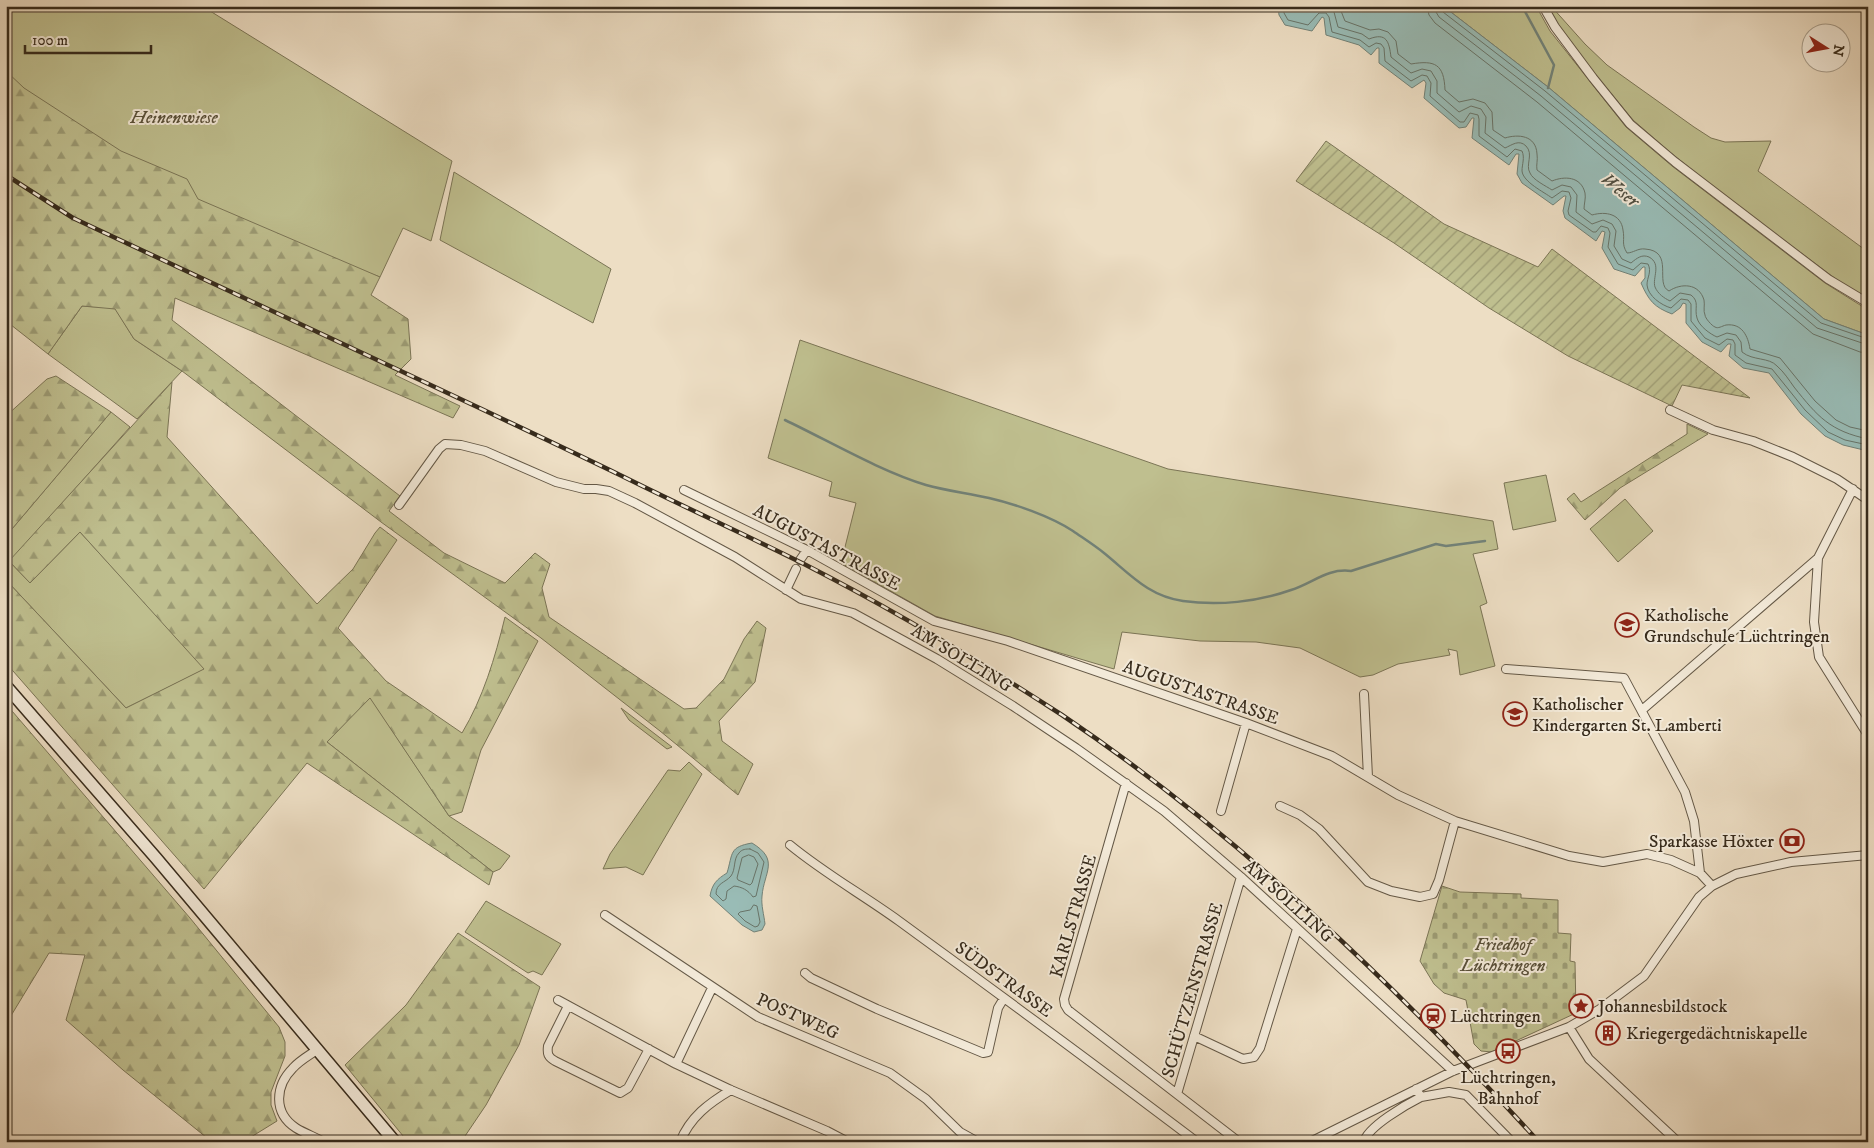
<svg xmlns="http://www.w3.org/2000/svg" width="1874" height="1148" viewBox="0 0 1874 1148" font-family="'IM FELL DW Pica',serif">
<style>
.green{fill:#bfbf8f;stroke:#7b7556}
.forest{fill:url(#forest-firs);stroke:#7b7556}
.cemetery{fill:url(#cemetery-stones);stroke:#7b7556}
.garden{fill:url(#garden-furrows);stroke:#7b7556}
.water{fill:#99bcb6;stroke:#728278}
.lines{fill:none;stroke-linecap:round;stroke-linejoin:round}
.shore{stroke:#687469;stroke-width:1}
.stream{stroke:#728278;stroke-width:2.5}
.minor-casing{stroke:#645846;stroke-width:10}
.secondary-casing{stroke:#372b1c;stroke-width:14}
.minor{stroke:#f3ead9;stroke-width:8}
.secondary{stroke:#f3ead9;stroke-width:11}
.rail-casing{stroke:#372b1c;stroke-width:4.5}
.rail{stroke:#f3ead9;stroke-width:2.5;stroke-dasharray:8;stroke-linecap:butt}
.labels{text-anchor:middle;stroke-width:4;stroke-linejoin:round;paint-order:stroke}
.park-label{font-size:18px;font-style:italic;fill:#595039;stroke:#f3ead9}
.street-label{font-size:18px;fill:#372b1c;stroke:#f3ead9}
.poi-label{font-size:18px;fill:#372b1c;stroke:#f3ead9;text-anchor:start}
.water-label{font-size:19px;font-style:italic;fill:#504f42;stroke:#f3ead9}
</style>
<defs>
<pattern id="forest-firs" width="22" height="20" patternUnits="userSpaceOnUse" patternTransform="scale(1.25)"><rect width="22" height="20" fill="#bfbf8f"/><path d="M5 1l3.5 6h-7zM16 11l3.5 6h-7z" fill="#9c9b74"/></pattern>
<pattern id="cemetery-stones" width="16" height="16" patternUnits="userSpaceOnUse" patternTransform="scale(1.25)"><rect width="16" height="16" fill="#bfbf8f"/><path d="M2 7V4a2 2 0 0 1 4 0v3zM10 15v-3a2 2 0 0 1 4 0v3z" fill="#9c9b74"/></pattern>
<pattern id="garden-furrows" width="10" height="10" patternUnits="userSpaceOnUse" patternTransform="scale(1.25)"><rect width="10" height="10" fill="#bfbf8f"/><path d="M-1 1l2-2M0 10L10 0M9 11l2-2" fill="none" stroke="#9c9b74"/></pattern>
</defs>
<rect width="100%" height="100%" fill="#eddec4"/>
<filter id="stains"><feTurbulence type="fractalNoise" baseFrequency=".004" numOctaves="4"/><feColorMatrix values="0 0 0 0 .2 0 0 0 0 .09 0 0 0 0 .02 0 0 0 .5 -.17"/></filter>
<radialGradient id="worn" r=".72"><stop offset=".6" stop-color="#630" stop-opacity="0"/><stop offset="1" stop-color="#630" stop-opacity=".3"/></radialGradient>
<!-- green -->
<path class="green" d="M6,6H202L452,161L431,241L403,228L380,277L6,140Z
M1443,6H1536L1550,31L1626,127L1672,166L1825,283L1868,310V335L1824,319L1548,87Z
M1548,6H1551L1585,44L1607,65L1694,127L1711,138L1725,142L1771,141L1758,171L1868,252V295L1864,296L1844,285L1734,203L1671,153L1633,120L1566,39Z
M454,172L611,269L593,323L440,240Z
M82,306L115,308L134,339L182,371L137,419L48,354Z
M800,340L1168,469L1493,521L1498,549L1473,554L1487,603L1480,606L1495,666L1460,675L1457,651L1448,649L1450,655L1398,664L1373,675L1360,677L1300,648L1256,642L1200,641L1122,632L1114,669L935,616L841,563L856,503L829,496L832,482L768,458Z
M111,412L130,427L10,562L30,583L80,532L205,669L126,708L6,580V536Z
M1546,475L1556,521L1513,530L1504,483Z
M1625,499L1653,531L1618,562L1590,529Z
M370,697L449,816L510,856L500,869L493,872L327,742Z
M621,708L672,747L667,749L629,720Z
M689,762L702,774L643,875L626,867L603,869L610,854L668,770L680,771Z
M486,901L561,944L542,975L533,971L528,973L465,932Z"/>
<!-- forest -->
<path class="forest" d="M6,71L24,88L121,151L187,179L198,199L380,277L371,295L408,319L411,359L395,375L460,406L453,418L175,298L172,320L400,496L389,511L444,553L505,583L535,553L550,564L542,588L549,617L684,709L696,708L724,679L744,639L757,621L766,628L755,682L719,721L722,741L753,764L738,795L660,731L541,638L381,522L182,371L134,339L115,309L82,306L48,354L6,321Z
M56,376L111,412L6,536V416L47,379Z
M172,382L167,437L317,604L353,569L375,533L380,527L397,540L338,628L386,681L462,733C483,698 495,658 505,617L538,641L481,750L462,812L449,816L370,698L327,742L493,872L489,885L307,763L204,889L6,663V580L126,708L204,669L80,532L30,583L9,561Z
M1687,424L1708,434L1620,488L1585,520L1567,499L1574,493L1581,502L1687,434Z
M6,704L190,918L279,1027L285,1042V1056L271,1092V1105L277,1121L243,1142H212L123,1070L66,1020L85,955L49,953L6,1024Z
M458,933L540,987L519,1045L486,1105L461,1142H408L345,1065L406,1005Z"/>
<!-- cemetery -->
<path class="cemetery" d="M1442,886L1460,892L1521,894V898L1558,900V933L1571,934L1570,961L1575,962L1576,1013L1492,1052L1481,1051L1474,1044L1466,1000L1444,993L1434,984L1420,961Z"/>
<!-- garden -->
<path class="garden" d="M1326,141L1444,224L1538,267L1552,249L1750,398L1682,385L1672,406L1568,356L1489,308L1394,243L1296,181Z"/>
<!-- water -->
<path class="water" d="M1278,6H1443L1548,87L1824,319L1868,335V451L1843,445L1825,436L1801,414L1769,373L1743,368L1729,356L1731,344H1728L1721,352L1702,342L1686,323V304L1683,303L1680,308L1672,314C1654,307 1649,301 1641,283L1645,278V267H1643L1635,276L1614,269L1602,248L1605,232L1602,231L1596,241L1565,218L1563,211L1566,196H1564L1553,205L1522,183L1517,174L1519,154H1516L1509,165L1472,138L1474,118H1472L1466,127L1459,128L1424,98L1426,83L1424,80L1412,88L1379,63V48H1377L1371,55L1359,45L1326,35L1324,18L1322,17L1312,31L1285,25L1279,15Z
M752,843C780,860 764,872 762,896C761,905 764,915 765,924L762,930L754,932L742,925L710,896C712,884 717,879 727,873C733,853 729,847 752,843Z"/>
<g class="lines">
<!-- shore -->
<path class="shore" d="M1283,6L1284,13L1288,20L1308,25L1319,13H1326L1329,17L1332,32L1360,40L1369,47L1376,43L1381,44L1384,48L1385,61L1411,81L1422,75L1427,76L1431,83L1430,96L1460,122H1464L1470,113L1478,115L1479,119V136L1507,157L1515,149L1522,151C1525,158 1522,164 1522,171C1523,182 1544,192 1552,198L1562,191L1569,192L1571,198L1568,211L1569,215L1593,232H1596L1601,226L1608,228L1610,233L1608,247L1618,264L1633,270L1641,263L1648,264C1652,272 1647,277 1647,285C1648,296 1661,305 1671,308L1681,299L1688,300L1691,304V321L1705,338L1719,345L1727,339L1733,340L1735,344V355L1746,363L1772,369L1805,410L1828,432L1845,440L1868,445
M1325,6L1334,12L1338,27L1362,34L1369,39C1387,32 1389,42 1391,57L1411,73L1422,69L1431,71L1437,81V93L1459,112L1471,106L1481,109L1486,117L1485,133L1505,148C1512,145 1519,139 1526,146C1534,154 1525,165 1530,173C1533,180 1546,186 1552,190L1562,185L1571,187L1577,195L1576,212L1592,224L1603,220L1612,224L1616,231L1614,246L1622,259L1631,263C1637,258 1642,254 1649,257C1662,264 1652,278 1655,287C1658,294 1664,298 1670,301L1680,293L1691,295C1700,302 1694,308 1697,318C1699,326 1710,334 1717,337L1727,333L1736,335L1741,342L1742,352C1753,361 1769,357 1777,366C1784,372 1789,380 1794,387C1818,417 1830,431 1868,439
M1339,6L1345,21L1370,30L1379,29L1388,32L1396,41L1398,54L1411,64C1435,60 1444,64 1445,90L1459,102L1473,99L1485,103L1492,112L1493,130L1505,138C1518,134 1536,135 1537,154C1538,160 1536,165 1537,170L1552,181C1564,176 1581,176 1585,193C1586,198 1584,204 1584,209L1592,215C1606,211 1621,214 1623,230C1625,241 1621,243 1627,253C1633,253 1638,248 1645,249C1675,251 1654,284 1669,291C1681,283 1699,283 1704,300C1705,305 1703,311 1705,315C1705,318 1712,326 1715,327C1718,329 1722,326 1726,325C1742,323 1748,336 1750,349L1780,358L1815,401L1836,420L1850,427L1868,431
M1427,6L1429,15L1435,23L1537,102L1813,334L1860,352L1868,353
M1435,6L1436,12L1439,17L1541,96L1817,328L1868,345
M1441,6L1443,12L1545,91L1821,323L1868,339
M750,849L758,853L764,862L756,896L753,897C748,890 742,887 734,886L727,891L726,899L723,901L716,894C716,883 725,883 731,876C736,869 733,859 739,853C742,849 746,849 750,849Z
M749,855L754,857L758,864L752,883L750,885L738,880L737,878L742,858Z
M754,905L757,906L760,922L758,926L755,927L745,921L738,914L740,912L750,910Z"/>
<!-- stream -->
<path class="stream" d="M1522,6L1554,65L1548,88
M785,420C829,441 880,471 926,485C947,491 968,493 989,498C1015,504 1050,516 1073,531C1083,538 1094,545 1104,553C1130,574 1148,596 1183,601C1218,606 1257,602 1291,590C1313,583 1327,568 1351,571L1436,544L1446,546L1485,541"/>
<!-- minor casing -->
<g class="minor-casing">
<path id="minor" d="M1543,6L1555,27L1593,78L1630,124L1675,162L1828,279L1868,303
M1670,410L1713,430L1753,441L1793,457L1837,479L1868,500
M1853,489L1818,558L1814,622L1819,657L1868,735
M684,490L807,550L934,621L1008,641L1246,723L1332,756L1398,795L1455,821L1569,856L1603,862L1647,854L1671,860L1700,873L1712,886
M399,505L439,449L445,444L461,445L485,451L556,482L584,489H596L609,491L635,503L735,557L801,599L853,613L937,659L1013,706L1076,748L1164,811L1241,877L1453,1071
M800,560L807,550
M786,590L796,569
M1506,669L1624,678L1685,792L1694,821L1700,873
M1364,694L1368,777
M1642,710L1818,558
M1126,783L1064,999L1065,1005L1068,1010L1239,1142
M1280,806L1300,815L1319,829L1368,882L1391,891L1420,897L1433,894L1439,880L1455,821
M1221,811L1246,723
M790,845C824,873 863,895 899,921C999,994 1098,1067 1197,1142
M605,915L758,1017L890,1073L926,1099L960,1132L978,1142
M805,973L811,978L877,1009L983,1053L988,1052L998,1008L1004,998
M558,1000L676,1064L731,1090L827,1131L848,1142
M568,1006L548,1046C547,1054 548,1057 555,1061L620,1093L628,1088L649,1049
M1569,1027L1589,1059L1678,1142
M1194,1036L1243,1059L1254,1057L1260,1048L1297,929
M318,1049C310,1055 300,1060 293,1068C275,1086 273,1113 296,1128C304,1133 315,1137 324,1142
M676,1064L712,988
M1416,1089L1421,1097L1449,1092L1466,1095L1512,1142
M1177,1094L1241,877
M680,1142C690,1117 709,1103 731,1090
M1310,1142L1453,1071L1569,1027L1600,1009L1644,976L1699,897L1712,886L1736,874L1791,862L1868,855
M1364,1142C1367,1127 1407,1104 1421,1097"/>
</g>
<!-- secondary casing -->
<g class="secondary-casing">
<path id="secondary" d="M6,686L156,858L395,1142"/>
</g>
<!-- minor -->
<use href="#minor" class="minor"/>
<!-- secondary -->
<use href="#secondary" class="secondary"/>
<!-- rail casing -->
<g class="rail-casing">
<path id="rail" d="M6,175L73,218C256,304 440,388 622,476C682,506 744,534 804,564C892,609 979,661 1062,715C1240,835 1394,984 1539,1142"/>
</g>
<!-- rail -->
<use href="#rail" class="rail"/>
</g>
<!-- icons -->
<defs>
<g id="school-ring" transform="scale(1.25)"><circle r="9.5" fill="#f3ead9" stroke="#8f2418" stroke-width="1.5"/><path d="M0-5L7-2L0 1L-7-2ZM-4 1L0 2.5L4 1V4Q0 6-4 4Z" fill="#8f2418"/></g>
<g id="bank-ring" transform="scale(1.25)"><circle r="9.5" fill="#f3ead9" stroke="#8f2418" stroke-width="1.5"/><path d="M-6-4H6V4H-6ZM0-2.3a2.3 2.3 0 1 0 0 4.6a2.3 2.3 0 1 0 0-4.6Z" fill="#8f2418"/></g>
<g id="sight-ring" transform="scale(1.25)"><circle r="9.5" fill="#f3ead9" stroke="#8f2418" stroke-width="1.5"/><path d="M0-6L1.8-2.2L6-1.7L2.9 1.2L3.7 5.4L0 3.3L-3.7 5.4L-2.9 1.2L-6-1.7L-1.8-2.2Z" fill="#8f2418"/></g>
<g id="station-ring" transform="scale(1.25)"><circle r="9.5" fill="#f3ead9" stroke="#8f2418" stroke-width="1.5"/><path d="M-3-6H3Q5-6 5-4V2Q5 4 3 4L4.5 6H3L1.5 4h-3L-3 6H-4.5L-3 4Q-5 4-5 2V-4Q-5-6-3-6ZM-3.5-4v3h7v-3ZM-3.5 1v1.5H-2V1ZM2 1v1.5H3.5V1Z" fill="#8f2418"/></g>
<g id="building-ring" transform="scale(1.25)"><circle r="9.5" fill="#f3ead9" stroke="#8f2418" stroke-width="1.5"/><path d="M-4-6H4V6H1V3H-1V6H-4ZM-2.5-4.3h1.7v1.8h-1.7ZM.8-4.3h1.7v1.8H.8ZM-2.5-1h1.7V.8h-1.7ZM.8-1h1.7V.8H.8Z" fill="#8f2418"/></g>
<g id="bus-ring" transform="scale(1.25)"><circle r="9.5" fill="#f3ead9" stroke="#8f2418" stroke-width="1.5"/><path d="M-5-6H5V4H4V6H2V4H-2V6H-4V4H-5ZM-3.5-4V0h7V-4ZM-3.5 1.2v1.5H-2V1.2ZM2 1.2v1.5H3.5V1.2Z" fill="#8f2418"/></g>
</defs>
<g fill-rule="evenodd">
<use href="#school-ring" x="1627" y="625"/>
<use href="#school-ring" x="1515" y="714"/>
<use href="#bank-ring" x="1792" y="841"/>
<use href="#sight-ring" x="1581" y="1006"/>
<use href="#station-ring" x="1433" y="1016"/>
<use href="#building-ring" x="1608" y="1033"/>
<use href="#bus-ring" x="1508" y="1051"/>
</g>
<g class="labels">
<!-- park labels -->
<g class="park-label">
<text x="174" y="123">Heinenwiese</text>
<text x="1503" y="950">Friedhof<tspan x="1503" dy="21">Lüchtringen</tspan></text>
</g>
<!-- street labels -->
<g class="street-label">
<text transform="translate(827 547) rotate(28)" y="6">AUGUSTASTRASSE</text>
<text transform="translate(962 658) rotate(31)" y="6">AM SOLLING</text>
<text transform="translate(1201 692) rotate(19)" y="6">AUGUSTASTRASSE</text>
<text transform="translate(1289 901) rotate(42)" y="6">AM SOLLING</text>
<text transform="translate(1073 916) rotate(-74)" y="6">KARLSTRASSE</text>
<text transform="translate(1004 979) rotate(36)" y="6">SÜDSTRASSE</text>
<text transform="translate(1192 990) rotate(-74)" y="6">SCHÜTZENSTRASSE</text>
<text transform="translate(798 1016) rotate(24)" y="6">POSTWEG</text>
</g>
<!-- poi labels -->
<g class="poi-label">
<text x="1644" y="621">Katholische<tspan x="1644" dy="21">Grundschule Lüchtringen</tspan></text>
<text x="1532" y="710">Katholischer<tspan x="1532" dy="21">Kindergarten St. Lamberti</tspan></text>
<text x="1774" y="847" text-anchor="end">Sparkasse Höxter</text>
<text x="1598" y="1012">Johannesbildstock</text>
<text x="1450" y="1022">Lüchtringen</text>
<text x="1626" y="1039">Kriegergedächtniskapelle</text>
<text x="1508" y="1083" text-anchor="middle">Lüchtringen,<tspan x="1508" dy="21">Bahnhof</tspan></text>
</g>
<!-- water labels -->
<g class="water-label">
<text transform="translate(1621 189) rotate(39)" y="7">Weser</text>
</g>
</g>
<!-- margin -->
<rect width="1874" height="1148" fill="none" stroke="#eddec4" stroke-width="25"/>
<rect x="8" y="8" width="1859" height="1133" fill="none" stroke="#372b1c" stroke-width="2.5"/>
<rect x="12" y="12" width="1849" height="1123" fill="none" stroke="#372b1c"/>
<!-- north arrow -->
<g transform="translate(1826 48) rotate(101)"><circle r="24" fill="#f3ead9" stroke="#a89e8d"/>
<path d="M0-4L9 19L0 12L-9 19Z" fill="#8f2418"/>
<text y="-8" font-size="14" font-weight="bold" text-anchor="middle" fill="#372b1c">N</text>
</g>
<!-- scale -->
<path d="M25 45v8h126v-8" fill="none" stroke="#372b1c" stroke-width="2.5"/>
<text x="32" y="45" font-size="15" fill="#372b1c" stroke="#f3ead9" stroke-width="4" paint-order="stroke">100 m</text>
<rect width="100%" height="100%" filter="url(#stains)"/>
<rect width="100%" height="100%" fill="url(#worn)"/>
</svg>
